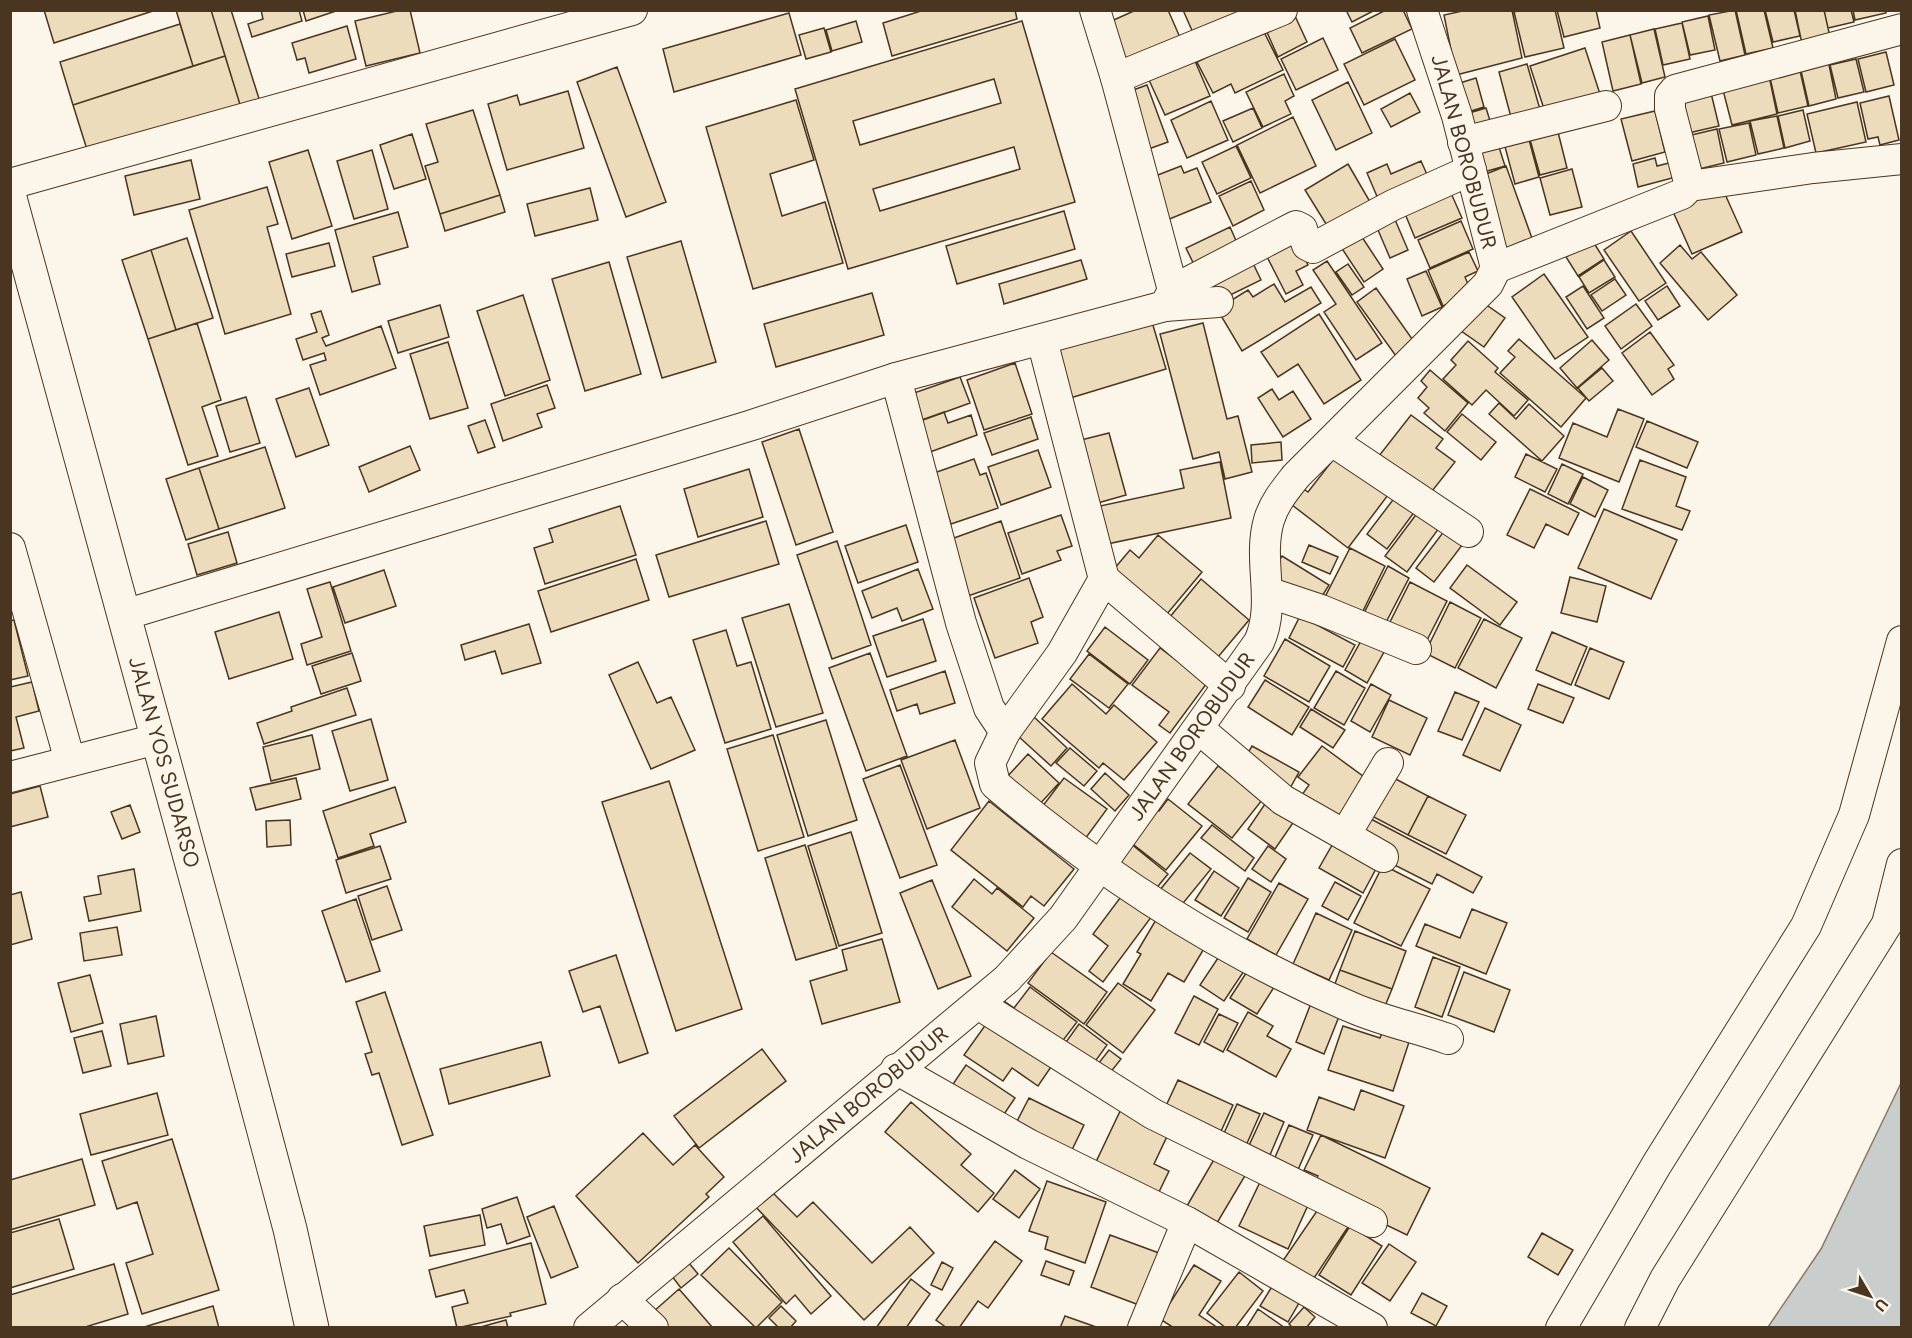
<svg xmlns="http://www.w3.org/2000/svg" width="1912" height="1338" viewBox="0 0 1912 1338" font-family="Figtree,sans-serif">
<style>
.water{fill:#c9cecd;stroke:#887966;stroke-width:1.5}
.building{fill:#ecdcbc;stroke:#4a3520;stroke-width:1.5;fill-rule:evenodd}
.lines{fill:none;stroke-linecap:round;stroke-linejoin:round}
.minor-casing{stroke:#4a3520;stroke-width:32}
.highway-casing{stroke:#4a3520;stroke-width:35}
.minor{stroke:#fbf6e9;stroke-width:30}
.highway{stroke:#fbf6e9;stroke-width:33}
.labels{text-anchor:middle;stroke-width:4.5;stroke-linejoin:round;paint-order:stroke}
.street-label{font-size:21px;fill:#4a3520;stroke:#fbf6e9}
</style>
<rect width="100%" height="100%" fill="#fbf6e9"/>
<!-- water -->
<path class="water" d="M1901,1083V1327H1768L1821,1249Z"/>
<!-- building -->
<path class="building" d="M44,10H156L54,43Z
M176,10H211L225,56L193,66Z
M211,10H231L261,105L242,111Z
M261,10H299L302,21L252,37L248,24L263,19Z
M303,10H339L306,21Z
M401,10H410L420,53L366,66L355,21Z
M924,10H1015L1017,19L892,56L883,23Z
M1136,10H1168L1182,42L1126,67L1107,23Z
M1183,10H1244L1194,35Z
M1346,10H1375L1352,22Z
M1386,10H1403L1412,29L1362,53L1350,28Z
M1467,10H1512L1522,58L1456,75L1444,15Z
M1521,10H1555L1564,48L1525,57L1514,12Z
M1557,10H1596L1600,28L1564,37Z
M1735,10L1745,55L1720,61L1709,15Z
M1736,10H1764L1773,48L1746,54Z
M1765,10H1794L1800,36L1773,42Z
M1795,10H1824L1830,37L1802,44Z
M1824,10H1851L1854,22L1828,28Z
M1853,10H1886V13L1855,20Z
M789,13L801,55L674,92L663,49Z
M1295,16L1307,42L1278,57L1266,30Z
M1708,16L1715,50L1690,55L1682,22Z
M856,21L862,42L832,51L826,30Z
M1022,21L1075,202L848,269L795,89ZM994,79L1001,103L860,145L853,121ZM1014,147L1020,169L880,211L873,189Z
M1682,23L1690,59L1663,65L1655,29Z
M180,24L193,66L73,105L60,62Z
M347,26L356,59L309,73L305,58L297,60L292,43Z
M824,28L831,52L806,59L799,35Z
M1654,29L1665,77L1642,83L1630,35Z
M1263,30L1283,70L1235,93L1231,84L1213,93L1197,62Z
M1630,35L1641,84L1613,91L1602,42Z
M1323,38L1338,70L1296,90L1281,59Z
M1395,39L1415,80L1364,105L1344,64Z
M1585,48L1600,94L1545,112L1530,66Z
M1886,52L1894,85L1866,92L1858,59Z
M1827,55L1836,99L1809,106L1799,62Z
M225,56L242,111L90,159L73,105Z
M1856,59L1864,92L1838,98L1830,65Z
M1195,61L1210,96L1165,115L1149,80Z
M1798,62L1808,106L1778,113L1768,69Z
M1527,64L1541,113L1512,121L1499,72Z
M617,67L666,202L626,217L577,82Z
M1768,71L1777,114L1732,125L1723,90Z
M1284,74L1294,96L1285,101L1291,114L1263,127L1246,92Z
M1476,78L1484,107L1458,115L1450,86Z
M1348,82L1372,133L1336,150L1312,100Z
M1147,85L1168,142L1143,151L1122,94Z
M568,91L584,148L507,170L488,104L517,95L520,105Z
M1410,93L1420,112L1391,127L1381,109Z
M1711,93L1719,126L1684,134L1677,101Z
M1889,96L1899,140L1880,145L1878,137L1868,139L1860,103Z
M796,100L814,160L770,174L782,216L825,202L843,263L753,289L706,127Z
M1211,101L1228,140L1187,158L1171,120Z
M1857,102L1866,142L1816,153L1807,114Z
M1253,108L1262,128L1233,142L1223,121Z
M1486,108L1492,127L1464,135L1459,116Z
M473,110L500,195L440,214L425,166L438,162L426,124Z
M1803,110L1810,141L1785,148L1778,116Z
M1655,111L1665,152L1632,161L1621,119Z
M1777,116L1784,148L1758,154L1750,121Z
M1293,117L1316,166L1260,193L1237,145Z
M1749,123L1756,155L1727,162L1719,129Z
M1557,128L1567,168L1540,175L1529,136Z
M1717,129L1724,163L1695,170L1687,136Z
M412,134L426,179L394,189L380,145Z
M1528,136L1539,177L1515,184L1504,143Z
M1498,144L1505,166L1477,174L1471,152Z
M1236,146L1251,178L1217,194L1202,162Z
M308,150L332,226L292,239L269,162Z
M372,150L388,209L354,219L337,161Z
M1655,158L1657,166L1673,162L1676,177L1638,187L1633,164Z
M191,160L200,199L134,215L125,176Z
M1421,161L1429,179L1379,201L1367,173L1387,164L1391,174Z
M1348,164L1373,207L1331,232L1305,190Z
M1181,166L1184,173L1197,168L1211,202L1167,220L1150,178Z
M1506,166L1533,241L1502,252L1476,178Z
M1572,169L1582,207L1550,215L1540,178Z
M1251,181L1264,210L1233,226L1219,196Z
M1720,183L1742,232L1692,254L1670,205Z
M1447,184L1462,218L1415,238L1401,204Z
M267,187L278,224L267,227L291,314L225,334L189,210Z
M590,188L598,220L535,236L527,204Z
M500,195L505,212L445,231L440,214Z
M1064,211L1075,249L957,284L946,246Z
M398,212L408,247L373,257L380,284L352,292L335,230Z
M1393,215L1408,250L1390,258L1375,223Z
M1461,221L1473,249L1430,268L1418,240Z
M1230,227L1241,252L1198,273L1186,248Z
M1631,231L1666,283L1639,301L1604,250Z
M1360,234L1383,269L1364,282L1341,247Z
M1294,236L1308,265L1296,271L1303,285L1286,294L1264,251Z
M187,238L213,318L176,330L151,250Z
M1592,240L1604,259L1578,276L1566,257Z
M681,241L716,362L662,378L627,257Z
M329,243L335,266L292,277L286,254Z
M1680,245L1692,259L1701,252L1737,295L1708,320L1660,263Z
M151,250L176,330L148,339L122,260Z
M1469,252L1478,271L1465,277L1472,294L1443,306L1428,270Z
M1249,255L1261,280L1218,301L1206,275Z
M1081,260L1087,279L1004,304L999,284Z
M1604,260L1615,277L1589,293L1579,277Z
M1327,261L1382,343L1356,360L1324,312L1336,304L1313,270Z
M609,262L641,374L585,391L552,279Z
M1348,264L1364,287L1352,295L1336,272Z
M1426,271L1442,307L1422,316L1407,279Z
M1544,274L1588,337L1555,359L1512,297Z
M1615,279L1626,295L1602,311L1591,295Z
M1274,284L1285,302L1311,287L1321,303L1242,351L1217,309L1248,290L1253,297Z
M1583,286L1604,318L1587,329L1566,297Z
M1667,286L1680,306L1658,320L1645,301Z
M1376,288L1415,343L1396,356L1357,302Z
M872,293L884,335L776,367L764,324Z
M523,295L550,380L505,396L477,311Z
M1478,299L1505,318L1484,347L1457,328Z
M1636,304L1652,326L1621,349L1605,326Z
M440,305L449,337L398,353L388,321Z
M321,311L329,335L322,338L326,346L381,326L396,368L320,395L310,365L326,360L324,353L303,360L296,339L317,332L311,314Z
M1319,314L1361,380L1324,404L1298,364L1278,377L1261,352Z
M1152,322L1166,369L1067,399L1053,351Z
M197,323L221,400L202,407L218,456L188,465L148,339Z
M1203,323L1227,419L1238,416L1252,472L1225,479L1219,452L1193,459L1160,334Z
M1650,332L1674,365L1668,369L1674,379L1652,395L1622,353Z
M1519,339L1586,398L1561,427L1500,373L1515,357L1508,351Z
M1592,340L1609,360L1577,388L1560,368Z
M1468,341L1498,368L1495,372L1528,400L1514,416L1486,390L1472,405L1443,379L1456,365L1451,360Z
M448,342L468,408L430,419L410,354Z
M1015,363L1032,414L984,430L967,380Z
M1602,368L1613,381L1589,401L1578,388Z
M1430,370L1468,403L1445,431L1424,413L1429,408L1418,398L1427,387L1421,381Z
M960,377L970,403L915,423L914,393Z
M547,385L555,408L537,414L542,427L503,441L491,404Z
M309,388L329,445L296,457L276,399Z
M1272,389L1279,400L1293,391L1311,419L1283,437L1258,398Z
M246,397L260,443L230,452L216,406Z
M1499,403L1516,419L1529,404L1564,436L1542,461L1489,414Z
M1618,409L1644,419L1619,482L1559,458L1573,423L1607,437Z
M944,412L948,423L971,415L977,435L930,452L919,421Z
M1462,414L1496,442L1481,460L1447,432Z
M1411,415L1443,439L1436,448L1455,462L1425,500L1375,461Z
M1031,417L1038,439L992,455L984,433Z
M485,420L495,447L478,453L468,426Z
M1647,421L1698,442L1687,468L1636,447Z
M799,429L833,532L796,545L762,442Z
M1109,433L1126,495L1094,504L1077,441Z
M1281,442L1282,460L1252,463L1251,445Z
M410,446L420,470L369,492L359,467Z
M265,447L285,508L219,529L199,468Z
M1038,450L1051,487L1001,505L988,467Z
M1526,454L1557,469L1545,492L1515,477Z
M1336,456L1388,495L1348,548L1283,498L1295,483L1308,492Z
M974,459L980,475L986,473L998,508L951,524L934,473Z
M1640,460L1686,477L1676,506L1690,511L1682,530L1622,509Z
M1220,462L1231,518L1107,544L1100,506L1184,488L1180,470Z
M1562,464L1583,474L1568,504L1548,494Z
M199,468L219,529L186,540L166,479Z
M749,469L763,517L698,537L684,489Z
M1583,477L1608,490L1595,517L1570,504Z
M1530,489L1579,513L1568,535L1546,524L1534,548L1507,535Z
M1399,492L1418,507L1387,549L1367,534Z
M620,506L636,555L545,584L534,548L553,542L549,529Z
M1421,508L1442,524L1407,572L1385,556Z
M1604,509L1677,540L1651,599L1578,568Z
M1061,515L1072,546L1057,551L1061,560L1022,574L1008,533Z
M766,521L779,564L669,597L656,555Z
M1001,521L1020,578L962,598L943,542Z
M906,525L918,562L858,583L845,546Z
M1445,530L1463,544L1434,582L1416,568Z
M228,532L237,563L197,575L188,544Z
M1158,535L1202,572L1162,620L1109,575L1130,550L1139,558Z
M837,541L871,645L832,659L797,555Z
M1309,545L1338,557L1330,574L1302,562Z
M1350,548L1385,566L1361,615L1325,597Z
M1282,556L1329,585L1316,606L1269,577Z
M636,559L649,600L551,632L538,591Z
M1467,565L1517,602L1500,625L1450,588Z
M1388,566L1409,578L1383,628L1362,617Z
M918,569L933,609L902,621L897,608L872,618L862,591Z
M384,570L396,606L345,623L333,587Z
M1570,577L1606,586L1597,622L1561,613Z
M1029,578L1043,617L1031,622L1038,643L995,658L974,598Z
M1201,579L1249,620L1213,663L1165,623Z
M330,582L351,651L307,665L301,644L322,637L307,589Z
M1410,582L1447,601L1423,648L1386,630Z
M1450,602L1481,618L1455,668L1425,653Z
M789,604L823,713L776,727L742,618Z
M279,612L293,659L229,679L215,632Z
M1300,616L1355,645L1343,667L1289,638Z
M923,619L936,661L887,677L873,636Z
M1484,619L1522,638L1496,688L1458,668Z
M14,620L28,676L10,680V621Z
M529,624L541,663L502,674L495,651L465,660L461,645Z
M1105,627L1148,660L1130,684L1087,651Z
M726,630L737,666L751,662L771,729L725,743L693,640Z
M1552,632L1587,647L1571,685L1536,670Z
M1285,639L1330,666L1309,702L1264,676Z
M1362,639L1384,652L1367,683L1345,670Z
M1160,648L1207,683L1170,733L1159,725L1169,712L1132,685Z
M1590,648L1624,662L1609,699L1575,685Z
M352,653L361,681L321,694L312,666Z
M870,653L907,756L866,771L829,668Z
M1089,654L1128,684L1109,708L1070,679Z
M638,662L657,703L671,697L695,750L651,769L609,675Z
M945,671L955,703L920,714L917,704L897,711L890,690Z
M1336,671L1365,688L1344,725L1314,708Z
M1265,680L1309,707L1292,735L1248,707Z
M32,682L39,711L16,717L24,748L10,751V687Z
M1072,684L1106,714L1114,705L1157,742L1124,780L1103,763L1099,768L1042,719Z
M1371,684L1391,695L1370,732L1351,721Z
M1538,684L1574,698L1563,723L1528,709Z
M347,688L356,715L264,744L257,723L292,711L291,707Z
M1455,692L1479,702L1462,740L1438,731Z
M1389,700L1427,718L1410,755L1372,737Z
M1485,708L1521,725L1500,771L1463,755Z
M1311,709L1345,730L1333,748L1300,727Z
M1034,717L1067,748L1051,766L1018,736Z
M371,719L388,780L350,791L332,731Z
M826,720L857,820L808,836L777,735Z
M312,735L320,769L271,781L263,747Z
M773,735L804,837L758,851L727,749Z
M955,740L980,808L927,829L901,760Z
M1252,746L1299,772L1289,790L1242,763Z
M1322,746L1371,782L1337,827L1299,799L1309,785L1298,777Z
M1070,748L1097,771L1084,786L1056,763Z
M1028,754L1059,783L1038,806L1006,778Z
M900,765L937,865L900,878L863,779Z
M1218,766L1234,778L1241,768L1270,790L1232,838L1188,804Z
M1105,773L1129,795L1115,811L1091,789Z
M1390,776L1428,796L1408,835L1370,815Z
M296,778L301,799L256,810L250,788Z
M1064,778L1107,809L1085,839L1042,807Z
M669,781L742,1009L676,1031L602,802Z
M40,786L48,817L10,827V794Z
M395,787L406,822L370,834L374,846L338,858L323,811Z
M1428,796L1466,815L1446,854L1408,835Z
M1168,799L1202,826L1166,870L1125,838L1152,805L1159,811Z
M989,801L1074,869L1044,906L1031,896L1023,907L951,850Z
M1267,801L1295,820L1275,849L1248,829Z
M130,805L140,832L122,839L111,812Z
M1369,818L1482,877L1473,893L1437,874L1432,884L1355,845Z
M290,820L291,845L267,847L266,821Z
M1212,825L1254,858L1245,871L1201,838Z
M851,832L882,933L839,946L808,846Z
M1125,839L1168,874L1149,897L1106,863Z
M1335,840L1378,865L1363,893L1319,868Z
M805,845L837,948L796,960L765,858Z
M380,846L391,879L346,893L336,860Z
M1268,846L1286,859L1271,882L1252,869Z
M1190,853L1211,869L1175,913L1155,896Z
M1383,865L1430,889L1401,946L1354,923Z
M134,869L141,911L89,921L84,897L101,894L98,876Z
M1214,871L1239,888L1221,916L1195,900Z
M1248,878L1271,892L1248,932L1224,918Z
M974,879L992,894L997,888L1034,918L1007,951L952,907Z
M932,880L971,976L938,989L900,893Z
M1335,882L1361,896L1348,920L1322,906Z
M1279,883L1308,899L1276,955L1247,939Z
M387,886L402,930L372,940L358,896Z
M21,892L32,939L10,945V895Z
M1123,894L1152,916L1103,982L1089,971L1108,946L1093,934Z
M356,899L380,971L346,982L322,911Z
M1472,909L1507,923L1486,974L1416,946L1425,924L1460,938Z
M1316,913L1352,930L1329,980L1293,964Z
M1157,918L1205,947L1184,982L1168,973L1151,1001L1123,984L1141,954L1137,952Z
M117,927L122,955L84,961L80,933Z
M1355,931L1406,951L1392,989L1340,970Z
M882,939L900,1002L822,1024L810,981L847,970L842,950Z
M1051,952L1107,992L1084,1024L1028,983Z
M1222,952L1246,968L1224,1001L1200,985Z
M616,955L648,1053L619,1063L600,1006L583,1012L569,971Z
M1433,957L1460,967L1442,1017L1415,1007Z
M1250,967L1276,984L1257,1014L1230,998Z
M1340,970L1392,989L1383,1011L1332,992Z
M1464,972L1510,990L1494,1032L1448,1015Z
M90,975L103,1023L71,1032L58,983Z
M1118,983L1155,1010L1123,1053L1086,1025Z
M1030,987L1077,1022L1055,1051L998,1009L1004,1001L1014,1008Z
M385,992L433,1135L402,1145L379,1073L372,1075L365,1054L372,1052L356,1002Z
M1194,996L1218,1009L1199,1045L1175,1033Z
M1313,998L1342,1009L1324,1054L1296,1042Z
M1248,1012L1273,1026L1267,1036L1291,1049L1276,1077L1227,1050Z
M1219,1014L1238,1023L1223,1052L1204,1042Z
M156,1016L164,1056L128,1064L120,1024Z
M989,1020L1053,1064L1038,1086L1012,1068L1003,1081L964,1055Z
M1079,1024L1107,1045L1089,1070L1061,1049Z
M1343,1026L1380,1038L1384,1027L1411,1036L1393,1091L1328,1070Z
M102,1031L111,1066L83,1073L74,1038Z
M541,1042L550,1076L449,1104L440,1069Z
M762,1049L786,1081L699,1148L674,1116Z
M1109,1050L1121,1059L1106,1078L1094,1069Z
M966,1065L1015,1098L998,1123L949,1090Z
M1178,1080L1233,1105L1217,1140L1165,1108Z
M1361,1090L1404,1106L1385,1158L1307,1130L1319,1097L1354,1110Z
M157,1093L168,1135L91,1155L80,1114Z
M1029,1098L1084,1125L1069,1156L1013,1129Z
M911,1102L971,1154L961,1165L994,1193L978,1212L885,1132Z
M1237,1104L1260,1114L1244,1150L1221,1140Z
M1123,1105L1171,1128L1154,1164L1169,1171L1158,1194L1095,1164Z
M1264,1113L1284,1122L1267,1162L1246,1152Z
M1289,1125L1313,1135L1294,1179L1270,1169Z
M643,1133L673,1165L695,1145L724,1177L706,1194L709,1197L638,1263L576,1196Z
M1321,1135L1430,1188L1407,1235L1312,1189L1318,1176L1304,1170Z
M172,1139L219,1290L142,1314L126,1263L153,1254L137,1202L117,1209L102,1161Z
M1216,1156L1246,1174L1214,1228L1184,1211Z
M82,1159L95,1205L10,1230V1180Z
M1015,1170L1040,1189L1019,1218L993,1199Z
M1261,1180L1309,1203L1288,1249L1239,1226Z
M1047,1181L1106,1202L1085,1263L1045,1249L1048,1237L1029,1231Z
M767,1187L797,1217L813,1202L872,1263L910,1227L934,1253L864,1320L751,1202Z
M517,1197L530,1236L507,1244L501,1224L487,1228L482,1209Z
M554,1206L578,1267L551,1278L527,1217Z
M1319,1208L1348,1227L1310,1284L1280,1265Z
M480,1215L485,1245L430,1256L424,1226Z
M763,1216L831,1296L811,1314L795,1295L786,1304L733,1242Z
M59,1219L74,1269L10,1288V1233Z
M1350,1226L1382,1246L1351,1295L1319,1275Z
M1542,1233L1573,1250L1558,1275L1528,1257Z
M1110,1235L1159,1253L1139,1305L1091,1287Z
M995,1241L1022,1261L988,1308L978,1301L959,1328H947L936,1320Z
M531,1243L546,1304L510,1313L511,1316L457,1328L452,1307L468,1303L464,1290L436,1297L429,1270Z
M1389,1244L1416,1262L1390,1301L1362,1283Z
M729,1248L782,1302L756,1328L701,1275Z
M684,1257L698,1274L681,1288L668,1271Z
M1046,1261L1074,1271L1069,1285L1041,1275Z
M942,1262L953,1268L942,1290L931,1285Z
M114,1264L128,1314L82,1328H10V1295Z
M1194,1265L1221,1281L1199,1315L1218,1328H1174L1160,1319Z
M1239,1272L1263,1291L1235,1328H1226L1207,1313Z
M911,1279L930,1294L906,1328H876Z
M1276,1280L1303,1296L1288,1322L1260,1306Z
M679,1289L713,1328H667L653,1312Z
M1422,1293L1447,1306L1436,1326L1411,1313Z
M213,1306L219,1328H141Z
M781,1306L796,1321L790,1328H779L769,1318Z
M1304,1307L1315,1317L1306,1328H1293L1289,1324Z
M1258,1309L1285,1328H1246Z
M1065,1316L1099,1328H1060Z
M506,1320L508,1328H477Z"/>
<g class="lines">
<!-- minor casing -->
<g class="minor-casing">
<g id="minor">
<path d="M1116,78L1282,10"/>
<path d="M1463,142L1606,106"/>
<path d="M10,184L632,10"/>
<path d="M1690,186L1670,109V96L1675,90L1902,29"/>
<path d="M1496,268L1682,194L1690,186L1813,168L1902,159"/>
<path d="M1173,290L1296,226L1302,229L1307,245L1313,248L1393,205L1471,170"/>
<path d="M1165,306L1218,302"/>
<path d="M896,378L961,623L989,708L1005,732L1062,653L1104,579L1042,340"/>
<path d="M1332,441L1468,532"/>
<path d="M10,548L70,761"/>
<path d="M1104,579L1230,686"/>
<path d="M1267,592L1321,610L1416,649"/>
<path d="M124,615L749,426L896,378L1165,306L1173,290L1116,78L1095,10"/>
<path d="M1199,729L1283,800L1383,857"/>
<path d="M1005,732L990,763L995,784C1102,875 1223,953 1353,1008C1383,1021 1417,1028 1448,1039"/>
<path d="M10,777L157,739"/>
<path d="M1345,835L1388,763"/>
<path d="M978,1004L1153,1114L1372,1222"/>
<path d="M896,1069L1028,1144L1187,1222L1372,1328"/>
<path d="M622,1299L653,1328"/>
<path id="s1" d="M589,1328L1007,979L1063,918L1259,642C1277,603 1257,561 1269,520C1274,503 1285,490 1296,476L1488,284L1496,268L1457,116L1422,10"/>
<path d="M1143,1328L1187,1222"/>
<path d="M1561,1328L1657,1164L1806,926L1854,815L1902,641"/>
<path d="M1640,1328L1665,1279L1887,924L1902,864"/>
</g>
</g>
<!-- highway casing -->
<g class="highway-casing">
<g id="highway">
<path id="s2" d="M10,198L229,1000L290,1229L312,1328"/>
</g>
</g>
<!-- minor -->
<use href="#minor" class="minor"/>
<!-- highway -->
<use href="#highway" class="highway"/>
</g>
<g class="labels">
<!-- street labels -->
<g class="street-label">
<text transform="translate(1464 152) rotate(75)" y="7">JALAN BOROBUDUR</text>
<text dy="7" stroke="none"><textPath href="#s1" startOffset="850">JALAN BOROBUDUR</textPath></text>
<text dy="7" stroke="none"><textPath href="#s2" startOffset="585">JALAN YOS SUDARSO</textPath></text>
<text dy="7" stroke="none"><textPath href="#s1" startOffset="364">JALAN BOROBUDUR</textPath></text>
</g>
</g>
<!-- border -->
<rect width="1912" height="1338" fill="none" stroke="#4a3520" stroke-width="24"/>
<!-- north arrow -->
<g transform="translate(1870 1296) rotate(129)" stroke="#fbf6e9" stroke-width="4.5" paint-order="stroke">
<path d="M0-4.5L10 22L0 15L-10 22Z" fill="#4a3520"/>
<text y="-9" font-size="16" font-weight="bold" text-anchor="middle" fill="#4a3520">U</text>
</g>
</svg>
